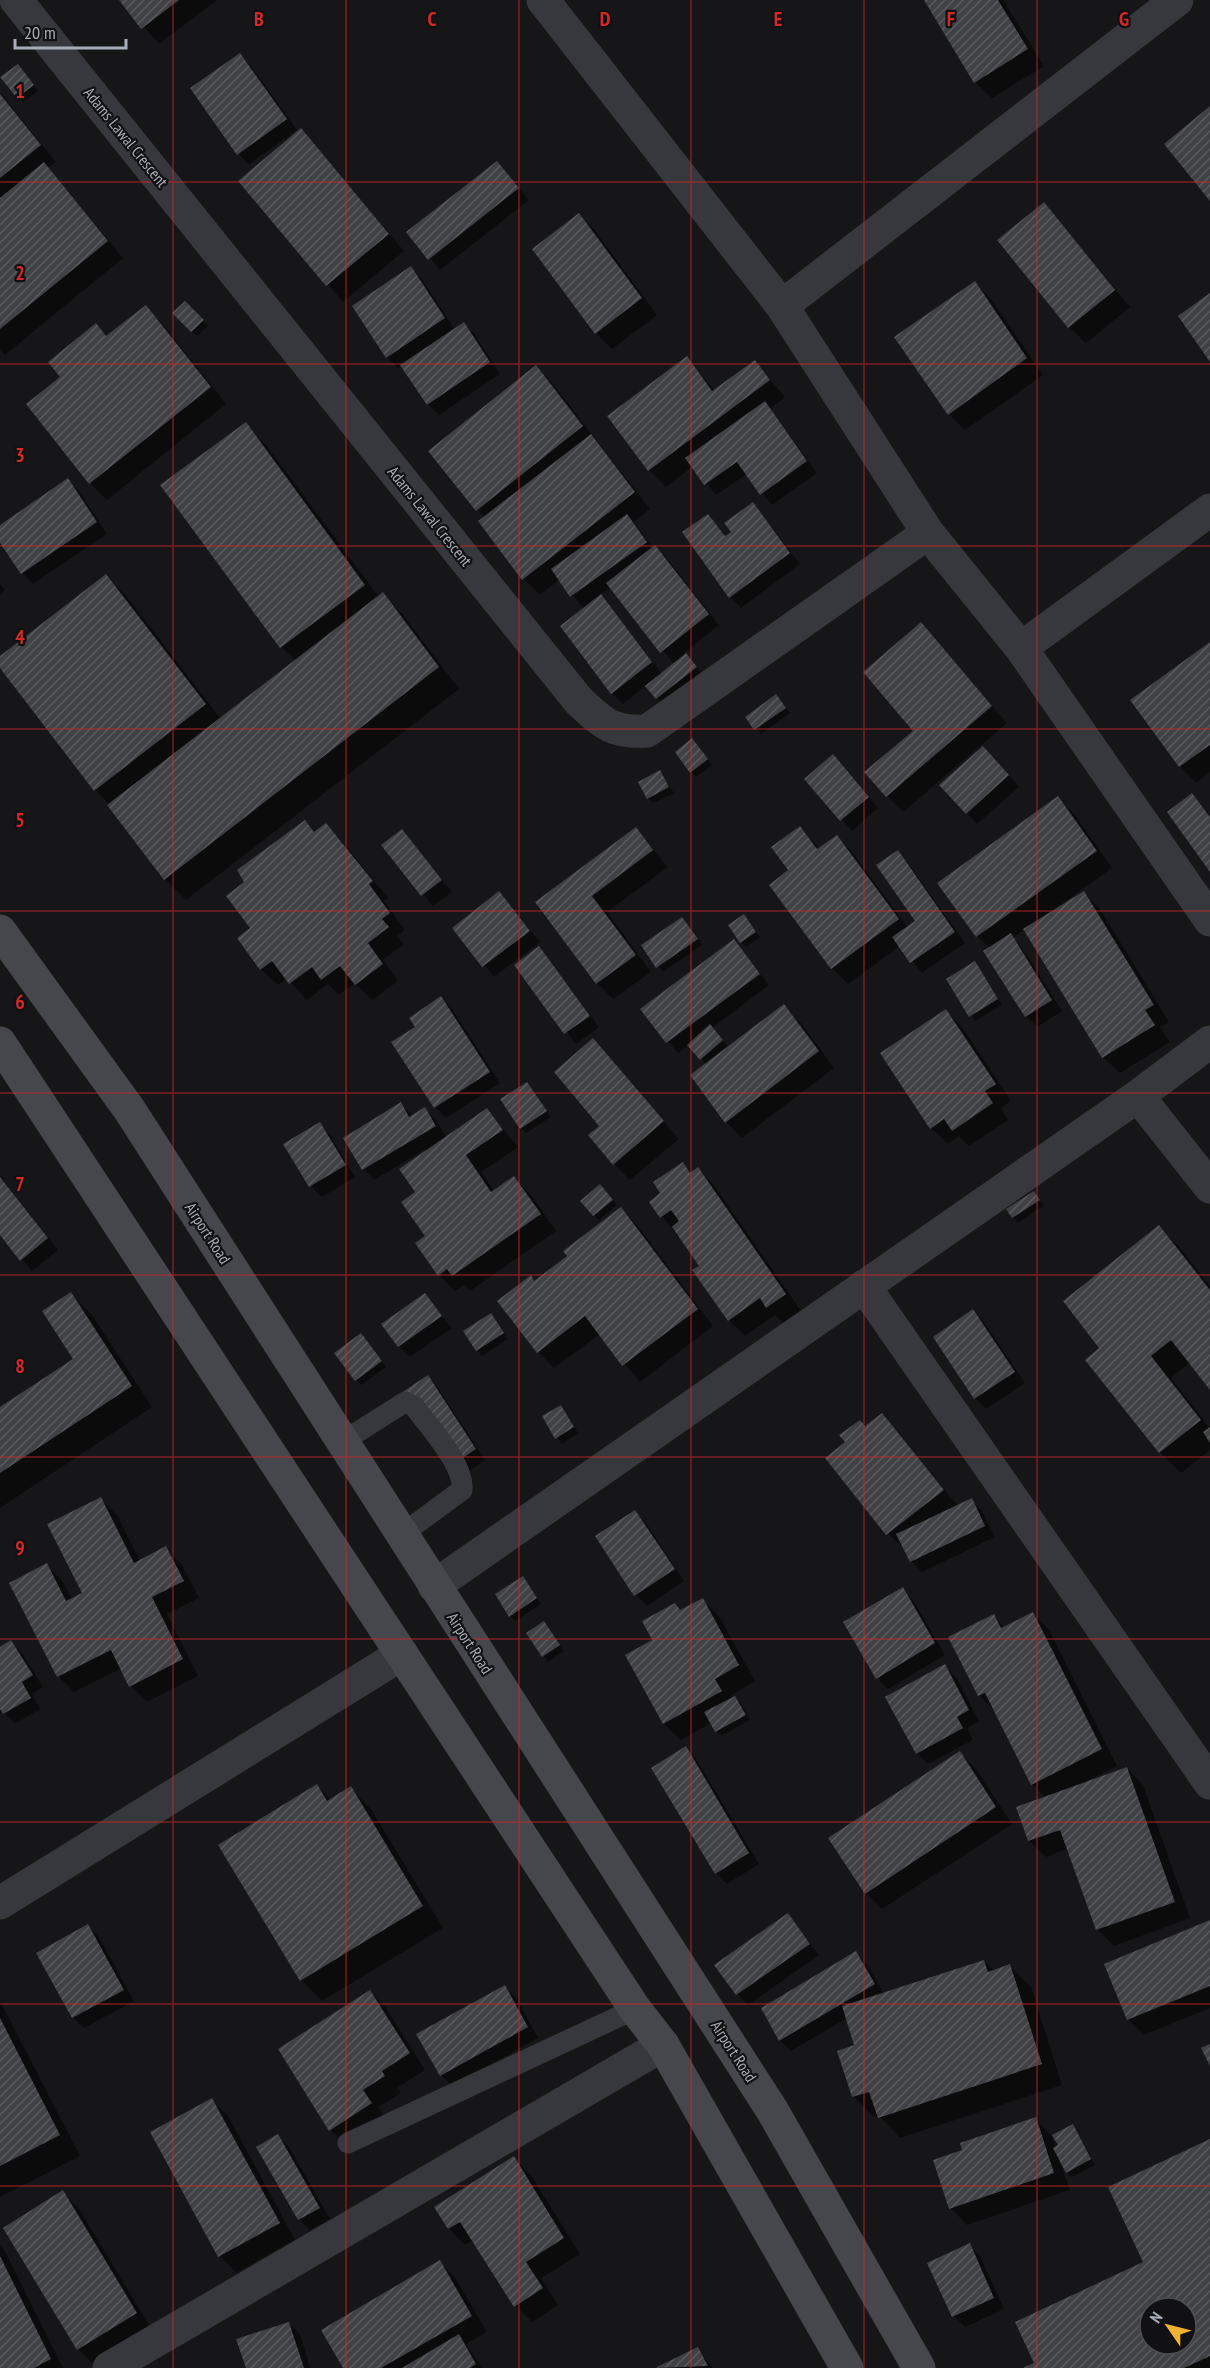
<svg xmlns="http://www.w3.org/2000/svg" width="1210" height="2368" viewBox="0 0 1210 2368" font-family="'PT Sans Narrow',sans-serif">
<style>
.shadow{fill:#0007;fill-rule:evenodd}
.building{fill:url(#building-hatch);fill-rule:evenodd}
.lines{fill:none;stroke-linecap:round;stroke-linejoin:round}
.lane{stroke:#37383d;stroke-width:21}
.street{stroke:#37383d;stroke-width:33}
.secondary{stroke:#45474d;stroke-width:33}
.grid{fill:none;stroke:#d62828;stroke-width:1.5;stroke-opacity:0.55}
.labels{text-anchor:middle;stroke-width:4.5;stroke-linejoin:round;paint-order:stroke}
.street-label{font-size:16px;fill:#a8adb8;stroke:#111113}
.grid-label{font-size:20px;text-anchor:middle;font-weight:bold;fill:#d62828;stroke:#111113;stroke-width:4.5;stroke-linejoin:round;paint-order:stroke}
</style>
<defs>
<pattern id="building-hatch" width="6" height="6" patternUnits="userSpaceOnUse" patternTransform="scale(1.5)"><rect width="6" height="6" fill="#404145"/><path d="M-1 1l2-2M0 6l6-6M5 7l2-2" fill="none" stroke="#595a5e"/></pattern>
</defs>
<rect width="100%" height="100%" fill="#161618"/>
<!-- shadow -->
<path class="shadow" d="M121,0H217L159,44Z
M925,0H1003L1044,66L992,98L975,82Z
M240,55L251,66L297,130L249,164L238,154Z
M22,71L38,91L23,102L2,77Z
M0,93L56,162L48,168L123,258L5,355L0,350Z
M301,130L404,251L343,302L240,181Z
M497,163L529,200L440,270L408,232Z
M1044,204L1130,307L1086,343L1069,327Z
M579,215L595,231L657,315L612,349L596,333Z
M411,268L422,279L455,330L464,324L475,335L500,374L439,415L428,404L402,365L398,368L387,357Z
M974,283L991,299L1043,375L965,430L949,414Z
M185,303L208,326L197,336L174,313Z
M146,307L162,323L226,404L107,500L90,483L28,404L62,377L96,325L108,337Z
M687,358L715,391L755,362L785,397L770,409L817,473L772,505L747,474L716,495L693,466L666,487L649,470L609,417Z
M536,367L552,383L650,509L634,522L653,548L655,547L666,557L719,625L684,653L701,672L662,703L647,685L623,704L612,693L584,609L560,579L540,595L524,579L485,518L430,451ZM611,587L674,664L662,674L600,595Z
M245,424L266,445L379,597L382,594L403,615L459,689L186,900L165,879L110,805L95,790L0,665V658L106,576L127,597L221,719L296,661L281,647Z
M68,480L79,491L107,534L33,584L22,573L0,540V527Z
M753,504L800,564L741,608L730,597L708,516L727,537L733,533Z
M0,584L5,590L0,594Z
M921,624L1007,723L903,812L887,796L915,731Z
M1210,644V772L1196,783L1180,766Z
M781,701L790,713L761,734L747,717Z
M697,745L712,765L696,777L691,772Z
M994,758L1019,787L977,824L967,813Z
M843,767L878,808L852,831L806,779Z
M660,772L674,793L653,803L648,798Z
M1192,795L1210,815V869Z
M1058,798L1074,814L1112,868L1063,903L1064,905L1084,893L1100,909L1169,1022L1160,1027L1170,1042L1120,1073L1103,1057L1025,929L1013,938L1021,946L1062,1011L1037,1027L1026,1016L990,948L977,936Z
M305,822L316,833L326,825L342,841L388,898L384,901L405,930L397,936L404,944L383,960L398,981L372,1000L355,983L339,995L328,984L307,1000L287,979L278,985L261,969L239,938L252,929L246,882Z
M800,828L820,849L837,837L853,853L908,928L917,921L897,852L908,863L965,943L922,973L900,946L848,984L832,968L790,871Z
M635,829L668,867L607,912L651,972L613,999L597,983L537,902Z
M402,831L452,892L433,906L383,845Z
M499,893L540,942L494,977L454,928Z
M744,916L760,937L746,947L741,942Z
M682,919L702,945L663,972L643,946Z
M733,941L769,985L712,1028L729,1048L784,1006L800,1022L834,1068L742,1138L726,1122L707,1065L689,1045L678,1053L642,1009Z
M539,948L599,1027L576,1044L516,965Z
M975,963L1002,1005L975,1021L948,979Z
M441,998L452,1009L500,1083L446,1118L435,1107L393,1043L417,1027Z
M946,1011L962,1027L1011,1101L1001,1108L1008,1120L969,1146L959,1136L948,1144L931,1128Z
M593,1040L679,1139L630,1180L614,1164L601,1126Z
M527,1084L551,1117L526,1133L521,1128Z
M401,1104L413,1117L425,1109L436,1120L447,1138L487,1110L518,1147L481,1172L494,1191L514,1178L530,1194L556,1231L470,1291L464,1285L455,1291L439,1275L417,1243L427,1237L417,1193L426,1149L374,1180L364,1169L345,1138Z
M319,1124L330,1135L355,1177L322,1197L311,1186L285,1145Z
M682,1164L692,1173L698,1169L714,1185L801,1311L784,1323L775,1315L745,1336L729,1320L701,1266L651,1202L662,1194Z
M0,1176L58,1250L32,1271L0,1233Z
M605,1191L617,1205L599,1220L594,1215Z
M1034,1193L1044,1205L1018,1223L1008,1210Z
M621,1209L637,1225L713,1326L640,1382L600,1334L554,1368L538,1352L530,1277L535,1282Z
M1159,1227L1180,1248L1210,1286V1387L1190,1362L1171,1378L1210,1428V1450L1181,1473L1160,1452L1101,1348Z
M71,1294L92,1315L152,1407L0,1508V1409L75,1360Z
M425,1295L452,1328L410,1357L399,1346Z
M973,1311L984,1322L1025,1383L986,1409L975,1398L935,1337Z
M491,1315L508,1339L482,1356L465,1332Z
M366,1340L386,1367L361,1385L356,1380Z
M427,1377L438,1388L485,1460L461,1477Z
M561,1406L578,1433L562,1444L544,1417Z
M882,1415L958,1506L971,1500L982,1511L995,1537L922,1572L911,1561L905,1549L888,1534L827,1458Z
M101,1499L117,1515L140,1561L166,1548L182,1565L199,1598L167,1614L198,1676L147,1702L131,1686L122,1668L74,1692L58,1676L47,1565L63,1582L72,1599L84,1593Z
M635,1512L646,1523L684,1581L647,1606L636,1595Z
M523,1578L541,1604L515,1621L510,1616Z
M902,1589L913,1600L945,1655L888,1689L877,1678Z
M702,1600L719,1616L755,1681L730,1696L740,1702L750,1720L721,1736L711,1723L681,1740L664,1724L627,1655L654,1640L675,1605L681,1611Z
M1033,1614L1049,1630L1117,1766L1087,1781L1088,1783L1127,1768L1143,1785L1190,1918L1114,1946L1097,1929L1069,1848L1046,1857L1029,1841L1018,1808L1046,1798L1032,1784L996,1713L979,1695L993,1616L1005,1628Z
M544,1623L564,1651L548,1662L528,1633Z
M11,1642L22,1653L43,1687L32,1694L40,1709L15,1724L3,1711L0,1713V1649Z
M945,1666L956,1677L979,1721L967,1728L973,1740L928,1764L917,1753Z
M685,1748L696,1759L759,1864L727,1884L716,1873Z
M960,1753L976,1769L1012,1824L882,1909L866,1893Z
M317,1786L331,1800L350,1788L371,1809L443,1928L322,2001L301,1980Z
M788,1915L819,1955L748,2005L737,1994Z
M1210,1922V2008L1144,2035L1128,2019Z
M88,1926L99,1937L134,2001L84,2028L73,2017Z
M856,1953L867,1964L884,1994L984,1961L994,1971L1010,1966L1031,1987L1062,2085L900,2138L879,2116L874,2117L853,2096L856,2046L847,2018L791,2051L780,2040Z
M505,1987L516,1998L538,2038L452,2086L441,2075Z
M370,1992L386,2008L425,2070L397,2088L401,2093L378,2107L387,2120L347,2146L331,2130Z
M0,2001L80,2156L0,2197Z
M212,2100L228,2116L295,2240L236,2273L220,2256L152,2133Z
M1035,2119L1051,2135L1056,2148L1073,2126L1095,2165L1072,2177L1062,2168L1070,2190L967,2225L951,2208L964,2151Z
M278,2136L289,2147L330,2219L310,2230L299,2219Z
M1210,2140V2368H1027L1036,2363L1145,2262ZM1150,2308H1186V2344H1150Z
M513,2158L530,2174L580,2254L541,2278L558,2305L532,2322L516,2306L474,2240L465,2245L449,2229L436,2207Z
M63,2192L79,2209L152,2330L94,2365L78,2349Z
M969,2245L980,2256L1004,2309L965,2327L954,2316Z
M0,2246L4,2249L63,2368H0Z
M440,2262L456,2279L487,2332L466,2344L482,2368H344Z
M289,2324L300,2334L310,2368H247Z
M697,2348L713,2368H659Z"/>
<!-- building -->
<path class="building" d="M119,0H179L141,29Z
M924,0H998L1028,49L974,83Z
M240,53L287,119L237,155L190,88Z
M18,64L34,85L17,98L0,77Z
M0,94L41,145L0,178Z
M1210,106V201L1164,144Z
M301,128L389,234L326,286L238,181Z
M497,161L519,188L428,260L406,232Z
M44,162L108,241L0,329V198Z
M1044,202L1115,290L1068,328L997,240Z
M579,213L642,298L595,334L532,249Z
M411,266L445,318L386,358L352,306Z
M975,281L1027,358L948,415L894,337Z
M1210,293V362L1178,316Z
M185,301L204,320L191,332L172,313Z
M146,305L211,387L89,484L26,404L60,377L48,362L96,323L106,336Z
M464,322L490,362L427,405L400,365Z
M687,356L712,391L755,360L770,380L648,471L607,416Z
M536,365L583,426L476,511L428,451Z
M765,401L807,461L760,495L737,462L704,485L685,458Z
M246,422L365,585L280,648L160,485Z
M591,434L635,492L522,580L478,521Z
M68,478L97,522L21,574L0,543V525Z
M753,502L790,553L729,598L682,532L708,514L725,536L731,532L724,523Z
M627,514L647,542L570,597L551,569Z
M655,545L709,614L660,653L606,583Z
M106,574L206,704L94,791L0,668V656Z
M383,592L439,667L164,880L107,805Z
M601,594L652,662L611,694L560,626Z
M921,622L992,706L886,797L864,772L913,731L863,672Z
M1210,642V745L1179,767L1130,700Z
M686,653L697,667L656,699L645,686Z
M776,694L786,708L754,730L745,717Z
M692,738L708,759L690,773L675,752Z
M983,746L1009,775L966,814L939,785Z
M833,754L869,797L840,821L804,779Z
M660,770L669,787L647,799L638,782Z
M1192,793L1210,817V872L1167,812Z
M1058,796L1097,851L976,937L937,883Z
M305,820L314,832L326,823L373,881L369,884L390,913L382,919L389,927L368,943L383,964L355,985L340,966L321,980L312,967L289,984L272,961L260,970L237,938L250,928L226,896L244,882L237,870Z
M800,826L817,849L837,835L899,919L831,969L769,885L788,870L771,847Z
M636,827L653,850L592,896L636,955L596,984L535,902Z
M402,829L442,880L421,896L381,845Z
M898,850L955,932L910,963L892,937L915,921L876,865Z
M499,891L530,931L482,967L452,928Z
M1084,891L1154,1005L1145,1010L1155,1025L1102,1058L1023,929Z
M744,914L756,932L740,943L728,925Z
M682,917L698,939L656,968L641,945Z
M1011,933L1052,1000L1025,1017L983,951Z
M734,939L760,974L666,1043L640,1009Z
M539,946L590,1016L564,1034L514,965Z
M975,961L998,999L969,1017L946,979Z
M441,996L490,1072L434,1108L391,1042L415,1027L409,1018Z
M784,1004L819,1051L725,1123L690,1075Z
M946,1009L996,1084L985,1091L993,1103L952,1131L944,1119L930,1129L880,1053Z
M710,1024L723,1040L700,1060L687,1045Z
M593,1038L664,1121L613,1165L588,1135L599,1126L554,1072Z
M527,1082L547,1111L520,1129L500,1099Z
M401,1102L409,1117L425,1107L436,1126L362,1170L343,1138Z
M487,1108L503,1130L466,1155L491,1192L514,1176L541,1214L452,1276L447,1269L438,1276L415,1243L425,1236L401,1202L415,1192L399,1169Z
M320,1122L346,1165L309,1187L283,1144Z
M683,1162L690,1173L698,1167L786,1294L766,1308L760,1298L728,1321L692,1270L699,1266L672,1227L679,1221L671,1210L660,1218L649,1202L660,1193L653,1182Z
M0,1177L48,1238L20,1261L0,1235Z
M600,1184L613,1200L593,1216L580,1201Z
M1034,1191L1040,1200L1012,1218L1006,1209Z
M621,1207L698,1309L622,1366L585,1316L537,1353L497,1301L531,1275L534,1281L567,1256L563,1251Z
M1159,1225L1210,1290V1390L1171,1340L1151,1356L1201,1420L1159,1453L1085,1360L1099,1348L1063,1301Z
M71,1292L132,1386L0,1473V1407L73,1359L42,1311Z
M425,1293L442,1316L398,1347L381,1324Z
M973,1309L1015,1372L974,1399L933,1337Z
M491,1313L504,1333L476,1351L463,1331Z
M361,1333L382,1361L355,1381L334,1353Z
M428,1375L476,1449L449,1467L401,1393Z
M561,1405L574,1427L555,1439L542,1416Z
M882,1413L944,1490L886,1535L825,1458L845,1442L839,1435L860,1420L865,1426Z
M1210,1427V1443L1203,1432Z
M101,1497L134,1563L166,1546L184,1581L152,1597L183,1659L129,1687L111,1650L57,1677L9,1583L47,1563L66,1601L82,1593L47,1524Z
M972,1498L985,1526L910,1562L896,1534Z
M635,1510L675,1569L634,1596L595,1536Z
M523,1576L537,1598L509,1617L495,1594Z
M903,1587L935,1643L876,1679L843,1622Z
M703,1598L739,1665L715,1679L722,1691L663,1724L625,1655L652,1640L642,1621L675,1603L680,1610Z
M1033,1612L1102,1749L1031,1785L985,1693L978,1696L948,1637L994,1614L1001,1628Z
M544,1621L560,1645L542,1657L526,1633Z
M11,1640L33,1675L22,1682L31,1698L3,1714L0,1709V1647Z
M945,1664L969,1710L957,1717L963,1728L916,1754L885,1697Z
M735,1696L746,1715L715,1732L704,1712Z
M686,1746L749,1853L715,1874L651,1768Z
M960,1751L996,1807L865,1894L828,1838Z
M1127,1767L1175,1902L1096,1930L1060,1830L1028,1841L1016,1807Z
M317,1784L327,1801L351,1786L423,1906L300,1981L218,1845Z
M788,1913L810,1944L736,1995L714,1965Z
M1210,1920V1986L1127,2020L1104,1964Z
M88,1924L124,1990L72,2018L36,1953Z
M856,1951L875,1984L779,2041L761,2008Z
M984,1960L988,1972L1010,1964L1042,2064L878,2118L869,2092L852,2097L837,2051L854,2045L842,2006Z
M505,1985L528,2027L440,2076L416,2034Z
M370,1990L410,2053L382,2071L385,2076L363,2090L372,2103L329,2131L278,2049Z
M0,2018L60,2135L0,2166Z
M1210,2044V2066L1201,2048Z
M212,2098L280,2223L218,2257L150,2132Z
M1036,2117L1054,2173L949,2209L933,2160L962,2150L960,2143Z
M1073,2124L1091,2159L1066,2173L1053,2148L1058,2145L1052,2135Z
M278,2134L320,2208L298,2220L256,2147Z
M1210,2139V2356L1184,2368H1023L1034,2363L1015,2322L1143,2262L1108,2187ZM1150,2308H1186V2344H1150Z
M514,2156L564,2238L526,2262L543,2288L514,2307L460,2222L448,2229L434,2207Z
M63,2190L137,2313L77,2350L3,2228Z
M970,2243L994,2298L952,2317L927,2263Z
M0,2256L51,2359L34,2368H0Z
M440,2260L472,2316L381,2368H343L321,2330Z
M289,2322L304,2368H246L236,2339Z
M459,2334L476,2364L470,2368H402Z
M698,2347L708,2366L655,2368Z"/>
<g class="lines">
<!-- lane -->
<path class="lane" d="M342,1442L405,1402L414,1406C429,1427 465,1465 462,1490L401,1535
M348,2143L635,2009"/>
<!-- street -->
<path class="street" d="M16,0L579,701C604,724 612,733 647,731L928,533
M543,0L782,306L928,533L1021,648L1210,920
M782,306L1177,0
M1021,648L1210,510
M1138,1096L1210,1187
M864,1286L1210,1783
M434,1586L1138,1096L1210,1042
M0,1903L402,1654
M109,2368L663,2045"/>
<!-- secondary -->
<path class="secondary" d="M0,931L129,1109L772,2110L919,2368
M0,1043L635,2009L663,2045L847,2368"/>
</g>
<!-- grid -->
<path class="grid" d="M173,0V2368M346,0V2368M519,0V2368M691,0V2368M864,0V2368M1037,0V2368M0,182H1210M0,364H1210M0,546H1210M0,729H1210M0,911H1210M0,1093H1210M0,1275H1210M0,1457H1210M0,1639H1210M0,1822H1210M0,2004H1210M0,2186H1210"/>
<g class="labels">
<!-- street labels -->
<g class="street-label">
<text transform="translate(126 137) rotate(51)" y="6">Adams Lawal Crescent</text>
<text transform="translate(430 516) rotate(51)" y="6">Adams Lawal Crescent</text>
<text transform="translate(208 1233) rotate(57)" y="6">Airport Road</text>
<text transform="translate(470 1643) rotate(57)" y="6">Airport Road</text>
<text transform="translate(734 2051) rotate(57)" y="6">Airport Road</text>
</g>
</g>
<g class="grid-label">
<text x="259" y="26">B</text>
<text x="432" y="26">C</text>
<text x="605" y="26">D</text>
<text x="778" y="26">E</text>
<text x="951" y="26">F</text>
<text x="1124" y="26">G</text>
<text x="20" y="98">1</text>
<text x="20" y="280">2</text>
<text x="20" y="462">3</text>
<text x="20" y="644">4</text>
<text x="20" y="827">5</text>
<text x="20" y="1009">6</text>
<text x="20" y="1191">7</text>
<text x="20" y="1373">8</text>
<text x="20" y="1555">9</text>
</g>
<!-- north arrow -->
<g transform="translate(1168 2326) rotate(305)"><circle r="28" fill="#111113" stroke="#4d4f55" stroke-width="1.5"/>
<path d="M0-4.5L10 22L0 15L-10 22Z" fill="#f2b134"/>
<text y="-9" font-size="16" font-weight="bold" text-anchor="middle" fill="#a8adb8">N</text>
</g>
<!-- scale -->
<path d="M15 39v9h111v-9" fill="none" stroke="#a8adb8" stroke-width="3"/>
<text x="24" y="39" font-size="18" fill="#a8adb8" stroke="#111113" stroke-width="4.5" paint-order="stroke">20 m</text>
</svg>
